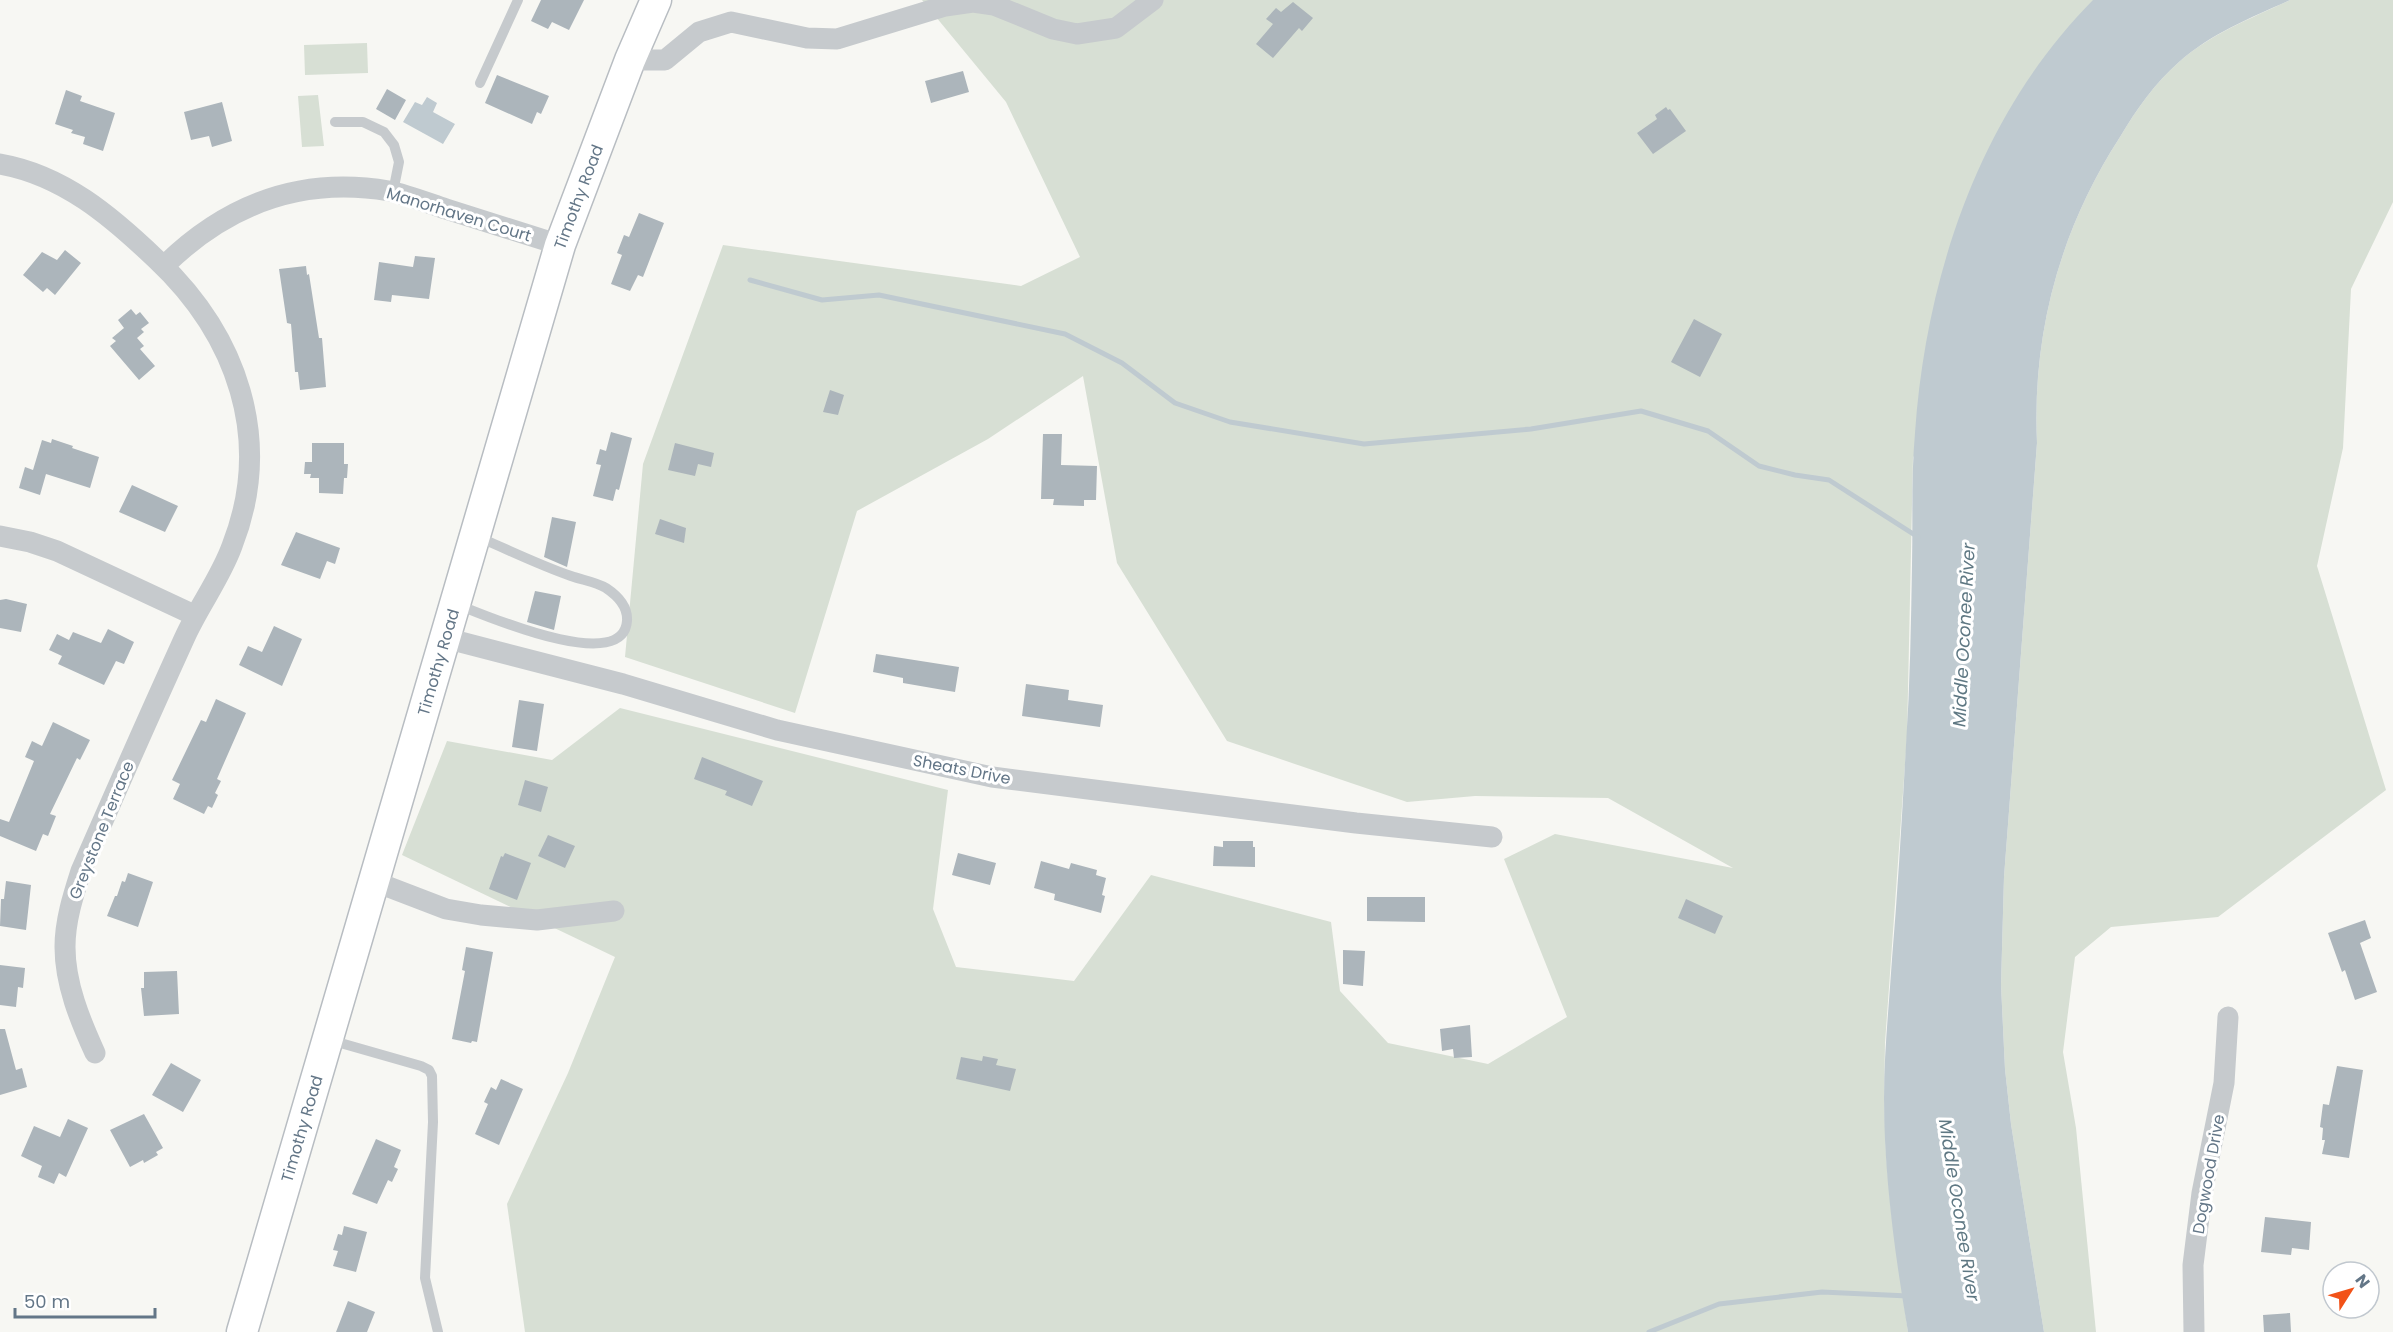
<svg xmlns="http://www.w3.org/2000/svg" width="2393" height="1332" viewBox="0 0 2393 1332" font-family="Poppins,sans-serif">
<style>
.green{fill:#d7dfd4}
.water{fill:#bfcad0}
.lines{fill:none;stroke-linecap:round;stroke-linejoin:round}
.stream{stroke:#bfcad0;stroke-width:5}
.building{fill:#acb5bb}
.secondary-casing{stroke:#b8bdc2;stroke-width:33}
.service{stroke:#c6cacd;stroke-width:10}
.minor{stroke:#c6cacd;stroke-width:21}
.secondary{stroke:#fff;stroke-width:30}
.labels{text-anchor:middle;stroke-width:6;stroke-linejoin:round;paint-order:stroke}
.street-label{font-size:16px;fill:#637687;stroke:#fff}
.water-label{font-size:18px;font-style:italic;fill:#5f7883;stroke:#fff}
</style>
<rect width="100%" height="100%" fill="#f7f7f3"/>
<!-- green -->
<path class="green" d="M922,0H2094L1913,458L1907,737L1885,1043L1884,1099L1886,1155L1891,1210L1908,1332H525L507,1204L568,1073L615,957L402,855L447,741L552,760L620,708L948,790L933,909L956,967L1074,981L1151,875L1331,922L1340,991L1388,1043L1488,1064L1567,1017L1504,859L1555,834L1733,868L1608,798L1475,796L1407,802L1227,741L1117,563L1083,376L988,439L857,511L795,713L625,657L643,464L723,245L1021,286L1080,257L1006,102Z
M2290,0H2393V202L2351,289L2343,448L2317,566L2386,790L2218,917L2111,927L2075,957L2063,1052L2076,1128L2096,1332H2044L2011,1124L2005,1069L2001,985L2004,877L2037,443C2032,333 2060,230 2120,137C2136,110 2155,83 2179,62C2210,34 2252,18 2290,0Z
M367,43L368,73L305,75L304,45Z
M318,95L324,146L302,147L298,96Z"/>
<!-- water -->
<path class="water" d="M2093,0H2290C2252,17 2210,34 2179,62C2155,83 2136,110 2120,137C2060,230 2032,333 2037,443L2004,877L2001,985L2005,1069L2011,1124L2044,1332H1908C1895,1255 1884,1176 1884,1098C1884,1052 1889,1006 1892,959C1898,888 1902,817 1906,745C1910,685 1911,625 1912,565C1913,521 1911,477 1915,433C1926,275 1980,114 2093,0Z
M427,97L437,103L433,112L455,124L443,144L403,122L415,102L422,105Z"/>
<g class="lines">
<!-- stream -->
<path class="stream" d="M750,280L822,300L879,295L1065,334L1122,363L1175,403L1230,422L1364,444L1531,429L1641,411L1708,431L1759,466L1795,475L1829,480L1918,537
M1649,1332L1719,1304L1822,1292L1908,1296"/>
</g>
<!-- building -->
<path class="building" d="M541,0H584L569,30L552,22L548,29L531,21Z
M1293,2L1313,18L1302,31L1299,28L1273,58L1256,44L1273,24L1266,19L1276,8L1281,12Z
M963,71L969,92L931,103L925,81Z
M497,75L549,96L541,114L537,112L532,124L485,103Z
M387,89L406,100L395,120L376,109Z
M66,90L82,96L80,101L115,113L103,151L83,144L85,137L71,133L73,130L55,124Z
M222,102L232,141L212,147L209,136L191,140L184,112Z
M1666,107L1668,110L1670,109L1686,131L1653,154L1637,133L1657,119L1655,115Z
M639,213L664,223L643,277L638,275L630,291L611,284L622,255L617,253L624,235L629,237Z
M65,250L81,263L55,295L47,288L43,292L23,275L42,252L57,260Z
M415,256L435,258L429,299L392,295L391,302L374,300L379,262L413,267Z
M306,266L307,275L309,274L319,338H322L326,387L300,390L298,372H295L291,324L287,323L279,269Z
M131,309L136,315L140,312L149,323L141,329L144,332L137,338L144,346L140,349L155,366L139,380L110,346L116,341L112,338L124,328L118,320Z
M1694,319L1722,334L1700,377L1671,362Z
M830,390L844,395L838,415L823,412Z
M611,432L632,438L619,490L616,489L613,501L593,496L601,465L596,464L600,449L606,451Z
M1043,434H1062L1061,465L1097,466L1096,500H1084V506L1053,505L1054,499H1041Z
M52,439L73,446L72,448L99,457L90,488L46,474L40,495L19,488L25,467L33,470L42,440L51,443Z
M312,443H344V464H348L347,478H344L343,494L319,493V478H310L311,474H304L305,462H312Z
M675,443L714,453L711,467L698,464L695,476L668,470Z
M132,485L178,506L165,532L119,512Z
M552,517L576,522L567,567L544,557Z
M660,519L686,528L684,543L655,534Z
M296,532L340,548L335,564L327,561L320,579L281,565Z
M535,591L561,596L554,630L527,622Z
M6,599L27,604L21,632L0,628V600Z
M274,626L302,639L282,686L239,665L248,646L262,652Z
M108,629L134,642L124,664L116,661L104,685L58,664L62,656L49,650L57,634L69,640L73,632L101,643Z
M876,654L959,667L955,692L903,683V678L873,672Z
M1026,684L1069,690L1068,700L1103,705L1100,727L1022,716Z
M216,699L246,713L217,779L221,781L215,793L218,795L212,808L208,806L204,814L173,799L180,784L172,780L201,720L206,722Z
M519,700L544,704L537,751L512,747Z
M53,722L90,740L80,760L77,758L50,814L56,816L48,836L43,834L36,851L0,836V819L9,822L34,761L25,757L32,741L42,746Z
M702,757L763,781L752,806L725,795L727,791L694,779Z
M525,780L548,787L541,812L518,805Z
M548,835L575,846L565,868L538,856Z
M1223,841H1253V847H1255V867L1213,866L1214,846L1223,847Z
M505,853L531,863L517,900L489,889L501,856L503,857Z
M958,853L996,863L990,885L952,875Z
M1041,861L1069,869L1071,863L1097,870L1096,875L1106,878L1102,895L1105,896L1101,913L1054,900L1055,894L1034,888Z
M128,873L153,882L138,927L107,916L115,896H117L122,881L125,882Z
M6,881L31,885L26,930L0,926L1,899H4Z
M1367,897H1425V922L1367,921Z
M1686,899L1723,916L1715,934L1678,918Z
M2365,920L2371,938L2360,943L2377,992L2355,1000L2345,970L2342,972L2328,933Z
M466,947L493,952L477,1042L472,1041L471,1043L452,1039L465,971L462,970Z
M1343,950L1365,951L1363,986L1343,984Z
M0,965L25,968L23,988L18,987L16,1007L0,1005Z
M177,971L179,1014L144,1016L141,988H144V972Z
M1470,1025L1472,1057L1454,1058L1453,1049L1442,1051L1440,1029Z
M0,1029H5L16,1070L22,1068L27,1087L0,1095Z
M983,1056L998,1059L996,1065L1016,1069L1010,1091L956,1079L961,1057L982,1061Z
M171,1063L201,1080L183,1112L152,1095Z
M2337,1066L2363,1070L2349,1158L2322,1154L2325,1140H2322L2323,1128L2320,1127L2323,1104L2329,1105Z
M501,1079L523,1089L499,1145L475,1134L488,1104L484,1102L491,1087L496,1090Z
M144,1114L163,1148L156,1152L158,1155L144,1163L143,1160L130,1167L110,1130Z
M68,1119L88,1128L66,1177L59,1173L54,1184L38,1177L42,1166L21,1156L34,1126L60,1137Z
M376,1139L401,1150L394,1167L398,1169L392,1182L388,1180L377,1204L352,1194Z
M2265,1217L2311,1222L2309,1250L2292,1248L2291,1255L2261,1252Z
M344,1226L367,1232L356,1272L333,1266L338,1251L333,1250L338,1234L342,1235Z
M348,1301L375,1312L367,1332H336Z
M2290,1313L2291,1332H2264L2263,1315Z"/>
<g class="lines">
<!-- secondary casing -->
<g class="secondary-casing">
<g id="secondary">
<path id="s1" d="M242,1332L560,245L630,60L656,0"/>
</g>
</g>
<!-- service -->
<path class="service" d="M480,83L518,0
M335,122H363L384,132L394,145L399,162L393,192
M456,604C482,614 623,676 627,621C628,607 618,596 606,588C596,582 582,580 571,576C539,565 509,550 478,537
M330,1040L421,1066L429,1070L432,1076L433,1122L425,1278L438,1332"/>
<!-- minor -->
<path class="minor" d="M630,60H665L699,32L731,22L807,38L837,39L945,6L973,2L994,5L1053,29L1077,34L1116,28L1153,0
M0,164C63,175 111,216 156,259C237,335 274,439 232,546C220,579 198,607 184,639C149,716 115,793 81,871C73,896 65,921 65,947C65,984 80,1020 95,1053
M164,266C227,204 301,176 389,191C408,195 428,203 446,209C484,221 522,233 560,245
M0,536L30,542L57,551L194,615
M445,638L623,684L777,730L992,777L1356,823L1492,837
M373,881L446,909L481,915L537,920L614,911
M2194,1332L2193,1265L2202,1193L2224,1083L2228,1017"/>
<!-- secondary -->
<use href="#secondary" class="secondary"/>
</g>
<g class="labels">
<!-- street labels -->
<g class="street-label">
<text dy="6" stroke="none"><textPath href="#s1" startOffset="1184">Timothy Road</textPath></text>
<text transform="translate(459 214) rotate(17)" y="6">Manorhaven Court</text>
<text dy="6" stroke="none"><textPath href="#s1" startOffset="698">Timothy Road</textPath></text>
<text transform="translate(962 769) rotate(11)" y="6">Sheats Drive</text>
<text transform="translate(101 830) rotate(-68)" y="6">Greystone Terrace</text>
<text dy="6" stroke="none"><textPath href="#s1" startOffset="212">Timothy Road</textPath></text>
<text transform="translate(2208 1174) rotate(-80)" y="6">Dogwood Drive</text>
</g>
<!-- water labels -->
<g class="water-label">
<text transform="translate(1964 635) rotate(-87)" y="6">Middle Oconee River</text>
<text transform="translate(1959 1210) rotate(81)" y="6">Middle Oconee River</text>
</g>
</g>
<!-- north arrow -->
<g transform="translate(2351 1290) rotate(53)"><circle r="28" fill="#ffffff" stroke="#c1c8cf" stroke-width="1.5"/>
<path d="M0-4.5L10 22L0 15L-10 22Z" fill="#f25218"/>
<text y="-9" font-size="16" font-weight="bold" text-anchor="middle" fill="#637687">N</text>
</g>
<!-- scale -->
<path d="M15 1308v9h140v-9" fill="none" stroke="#637687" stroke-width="3"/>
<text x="24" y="1308" font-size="18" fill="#637687" stroke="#ffffff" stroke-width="4.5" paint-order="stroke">50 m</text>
</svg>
